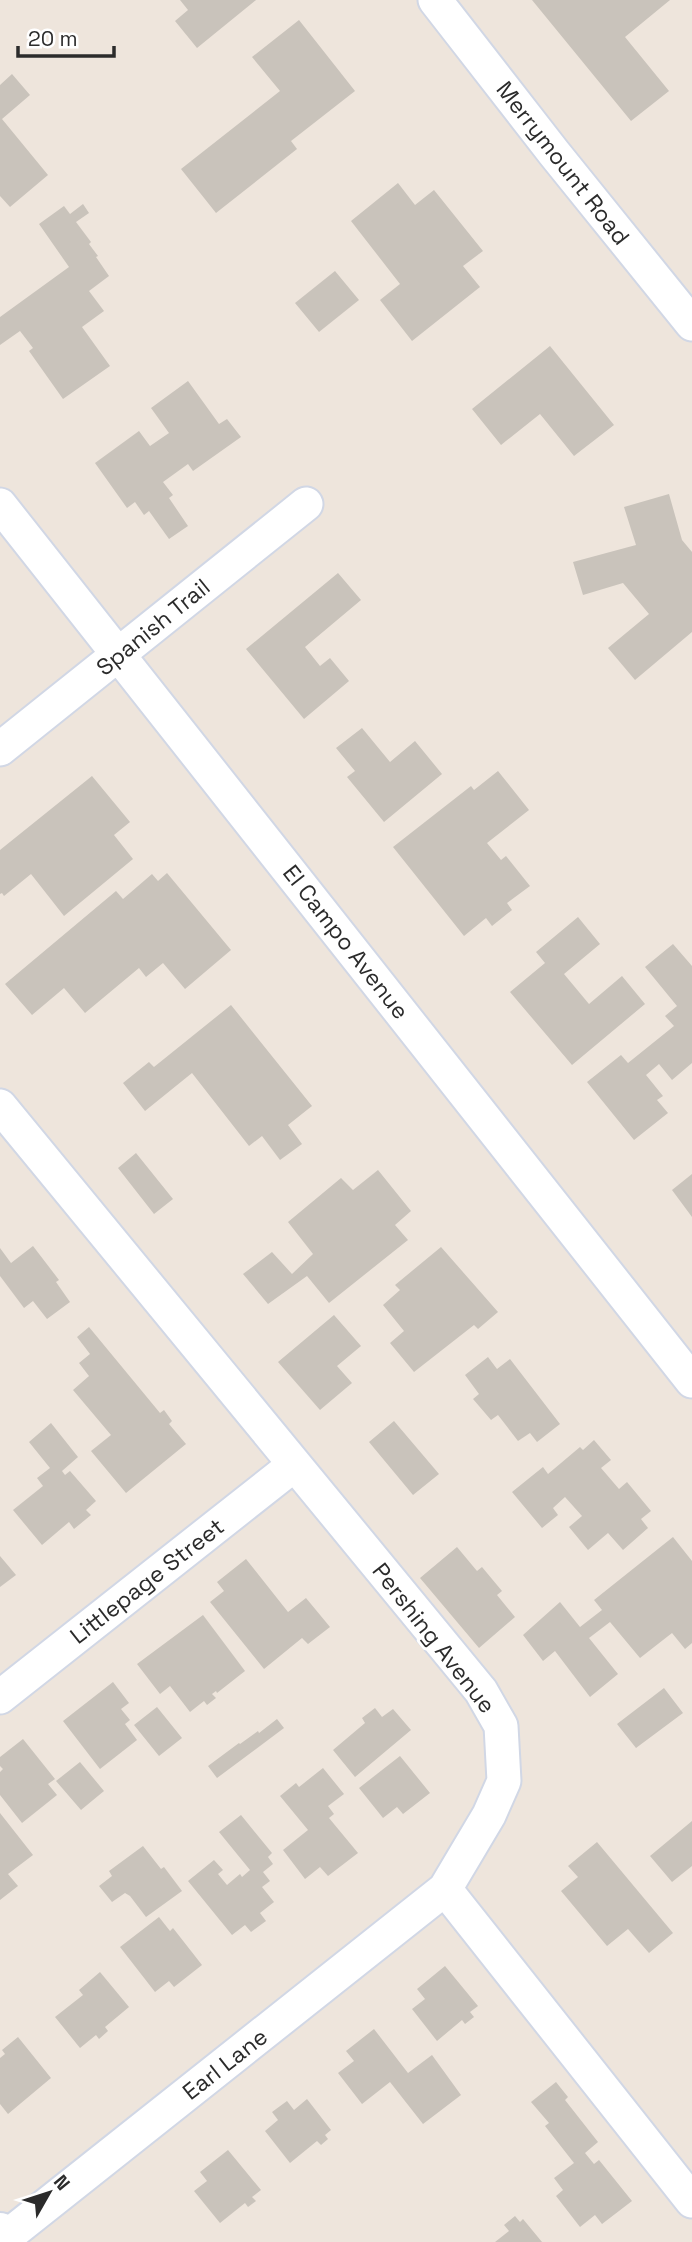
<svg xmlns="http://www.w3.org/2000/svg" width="692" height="2242" viewBox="0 0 692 2242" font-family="'Space Grotesk',sans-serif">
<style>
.building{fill:#c9c3bb}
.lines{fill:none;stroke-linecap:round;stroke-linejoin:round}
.street-casing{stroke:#d1d7e5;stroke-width:37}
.secondary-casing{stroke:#d1d7e5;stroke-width:42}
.street{stroke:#fff;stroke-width:33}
.secondary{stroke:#fff;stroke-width:38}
.labels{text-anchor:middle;stroke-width:6;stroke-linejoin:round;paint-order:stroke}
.street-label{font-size:23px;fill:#2b2b2b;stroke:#fff}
</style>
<rect width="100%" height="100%" fill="#eee5dc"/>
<!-- building -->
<path class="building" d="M180,0H256L197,48L175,21L188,10Z
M532,0H670L625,37L669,91L631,121Z
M299,20L355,91L291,141L297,149L216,213L181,169L280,91L252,57Z
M12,74L30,95L2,119L48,175L10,207L0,196V85Z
M398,183L415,205L434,190L483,251L463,266L480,287L412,341L380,300L400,284L351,221Z
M83,204L89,213L76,222L91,242L89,244L98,256L96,257L109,276L89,291L104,311L82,327L110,366L63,399L29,351L33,348L20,331L0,345V317L69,267L39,224L64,206L70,214Z
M335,271L359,300L319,332L295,303Z
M550,346L614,425L574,456L540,414L501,445L472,409Z
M188,381L219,424L227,419L241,437L193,471L188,464L163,482L173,495L169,498L188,526L169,539L149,511L144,515L135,502L127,508L95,463L139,431L150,446L169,433L151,408Z
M669,494L682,540L692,552V632L635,680L608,648L649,614L623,583L583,595L573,562L636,545L624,507Z
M338,573L361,600L305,647L320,666L330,658L349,681L304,719L246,649Z
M362,728L390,762L415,741L442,774L384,822L347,777L355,771L336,748Z
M498,771L529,810L487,843L501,860L506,856L530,886L507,903L512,910L492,926L486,918L464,936L393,847L471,786L474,790Z
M92,776L130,822L114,835L133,859L64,916L31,874L4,896L2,893L0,894V850Z
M167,873L231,950L185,989L163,963L146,977L139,968L85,1013L64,988L32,1015L5,984L116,891L123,899L152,874L158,881Z
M578,917L600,944L564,974L589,1004L622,976L645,1004L572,1065L510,992L545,963L536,952Z
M673,944L692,966V1063L672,1080L659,1064L646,1075L663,1096L657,1100L668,1113L634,1140L587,1082L621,1055L628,1063L674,1026L665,1016L677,1006L645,967Z
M231,1005L312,1106L288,1125L302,1144L280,1160L262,1136L249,1146L192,1073L145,1111L123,1083L149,1062L154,1067Z
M136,1153L173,1199L154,1214L118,1168Z
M378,1170L411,1211L395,1225L408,1240L329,1303L307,1276L268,1304L243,1274L272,1252L292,1274L313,1254L288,1222L341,1178L353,1190Z
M692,1174V1217L672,1190Z
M33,1246L59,1280L56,1282L70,1302L47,1319L33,1301L24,1308L0,1276V1248L11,1263Z
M441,1247L498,1312L478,1329L474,1325L414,1372L390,1343L404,1331L383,1305L400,1290L395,1285Z
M334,1315L361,1346L337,1366L352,1383L320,1410L278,1362Z
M89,1327L160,1413L164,1410L172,1421L169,1424L186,1444L126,1493L91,1451L111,1435L73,1390L89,1376L79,1363L90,1354L77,1337Z
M488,1357L497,1369L510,1359L560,1424L537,1442L530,1433L518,1441L498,1415L491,1420L473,1399L479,1394L465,1375Z
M394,1421L439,1474L413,1495L369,1442Z
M51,1423L78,1457L62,1471L65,1475L70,1471L96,1501L86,1510L91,1515L74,1529L69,1522L42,1545L13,1510L43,1486L37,1478L50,1468L29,1442Z
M594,1440L611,1460L601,1468L619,1489L627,1482L651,1511L641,1519L648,1528L623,1550L608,1533L588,1550L569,1527L582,1516L565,1497L553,1508L558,1515L542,1528L512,1492L543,1467L548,1474L580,1447L583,1450Z
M673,1537L692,1561V1643L685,1649L672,1633L640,1658L610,1622L589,1638L618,1674L590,1697L555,1651L543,1661L523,1635L560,1602L580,1627L602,1610L594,1600Z
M457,1547L477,1571L482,1567L502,1591L497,1595L515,1617L479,1648L420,1578Z
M0,1556L16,1575L0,1587Z
M246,1559L288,1612L306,1598L330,1627L308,1644L302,1638L264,1669L210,1602L224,1591L217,1582Z
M203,1615L245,1671L217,1693L216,1691L212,1694L216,1698L207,1705L204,1701L190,1712L170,1686L160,1694L137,1664Z
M113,1682L129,1703L121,1709L130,1720L125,1724L137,1740L100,1769L63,1721Z
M664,1688L683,1713L636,1748L617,1724Z
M157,1707L182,1738L159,1756L134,1725Z
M375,1708L382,1717L393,1709L411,1730L355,1777L333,1750L365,1723L362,1718Z
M277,1719L284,1728L217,1778L208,1766L239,1743L240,1744L258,1731L259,1733Z
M23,1739L55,1779L48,1784L57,1795L22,1823L0,1795V1772L3,1769L0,1766V1757Z
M400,1756L430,1793L403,1814L397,1807L383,1818L359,1788Z
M80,1762L104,1791L81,1810L56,1781Z
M323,1768L344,1794L328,1806L334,1814L329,1818L358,1853L328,1876L320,1867L305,1879L283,1850L308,1830L280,1796L296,1783L299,1787Z
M0,1813L33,1855L8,1874L18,1886L0,1900Z
M241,1815L272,1853L268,1857L273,1864L263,1872L270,1881L262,1887L274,1902L260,1913L266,1921L251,1932L245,1925L232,1935L188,1881L214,1860L223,1870L218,1874L227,1885L240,1874L242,1877L250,1870L219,1832Z
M692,1821V1866L672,1882L650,1856Z
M597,1842L673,1933L649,1953L628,1929L607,1946L561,1891L578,1877L568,1866Z
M143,1846L161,1869L164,1867L182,1891L146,1917L130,1896L125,1893L112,1902L99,1886L112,1876L109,1871Z
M159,1917L170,1931L173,1928L202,1965L174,1987L169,1981L155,1992L120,1947Z
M445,1966L478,2006L470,2012L474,2017L465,2024L462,2020L437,2041L412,2009L425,1999L417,1989Z
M100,1972L129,2007L105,2027L108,2031L99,2039L96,2035L80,2048L55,2017L83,1995L79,1990Z
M374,2029L408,2073L432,2055L461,2095L423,2124L390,2082L362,2104L338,2073L354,2061L346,2051Z
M18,2037L51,2078L8,2114L0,2104V2058L5,2054L2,2050Z
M556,2082L568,2097L565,2100L598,2142L585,2153L594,2164L599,2160L632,2201L602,2224L595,2215L580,2227L556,2196L563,2190L554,2178L574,2163L545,2126L549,2123L531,2102Z
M307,2099L331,2130L325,2135L328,2139L321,2145L317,2141L290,2163L265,2131L278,2120L272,2112L287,2101L294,2110Z
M228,2150L261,2190L252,2197L256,2201L248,2207L245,2203L220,2223L194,2191L207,2181L200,2172Z
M515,2216L520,2222L523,2219L542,2242H495L509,2231L504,2225Z"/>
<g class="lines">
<!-- street casing -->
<g class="street-casing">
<path id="street" d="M435,0L554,153L692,324
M0,505L692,1381
M0,749L306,504
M0,1106L481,1691L501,1726L504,1781L489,1815L445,1889L5,2238
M0,1697L294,1465
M445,1889L692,2201"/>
</g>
<!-- secondary casing -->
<g class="secondary-casing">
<path id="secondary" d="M0,2232L7,2242"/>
</g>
<!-- street -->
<use href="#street" class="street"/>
<!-- secondary -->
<use href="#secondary" class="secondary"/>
</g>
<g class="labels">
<!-- street labels -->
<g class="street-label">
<text transform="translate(563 163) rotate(52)" y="8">Merrymount Road</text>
<text transform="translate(153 627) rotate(-39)" y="8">Spanish Trail</text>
<text transform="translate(346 942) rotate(52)" y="8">El Campo Avenue</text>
<text transform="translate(147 1581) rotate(-38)" y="8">Littlepage Street</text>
<text transform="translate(434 1638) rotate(52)" y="8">Pershing Avenue</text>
<text transform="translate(225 2064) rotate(-38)" y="8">Earl Lane</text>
</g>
</g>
<!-- north arrow -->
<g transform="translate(49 2193) rotate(51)" stroke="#ffffff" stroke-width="5" paint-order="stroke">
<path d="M0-5L12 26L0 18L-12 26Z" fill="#2b2b2b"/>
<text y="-10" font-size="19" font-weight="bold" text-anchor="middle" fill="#2b2b2b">N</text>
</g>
<!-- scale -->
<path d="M18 46v10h96v-10" fill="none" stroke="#2b2b2b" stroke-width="3.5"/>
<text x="28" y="46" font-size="21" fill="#2b2b2b" stroke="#ffffff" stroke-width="5" paint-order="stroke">20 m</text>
</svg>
